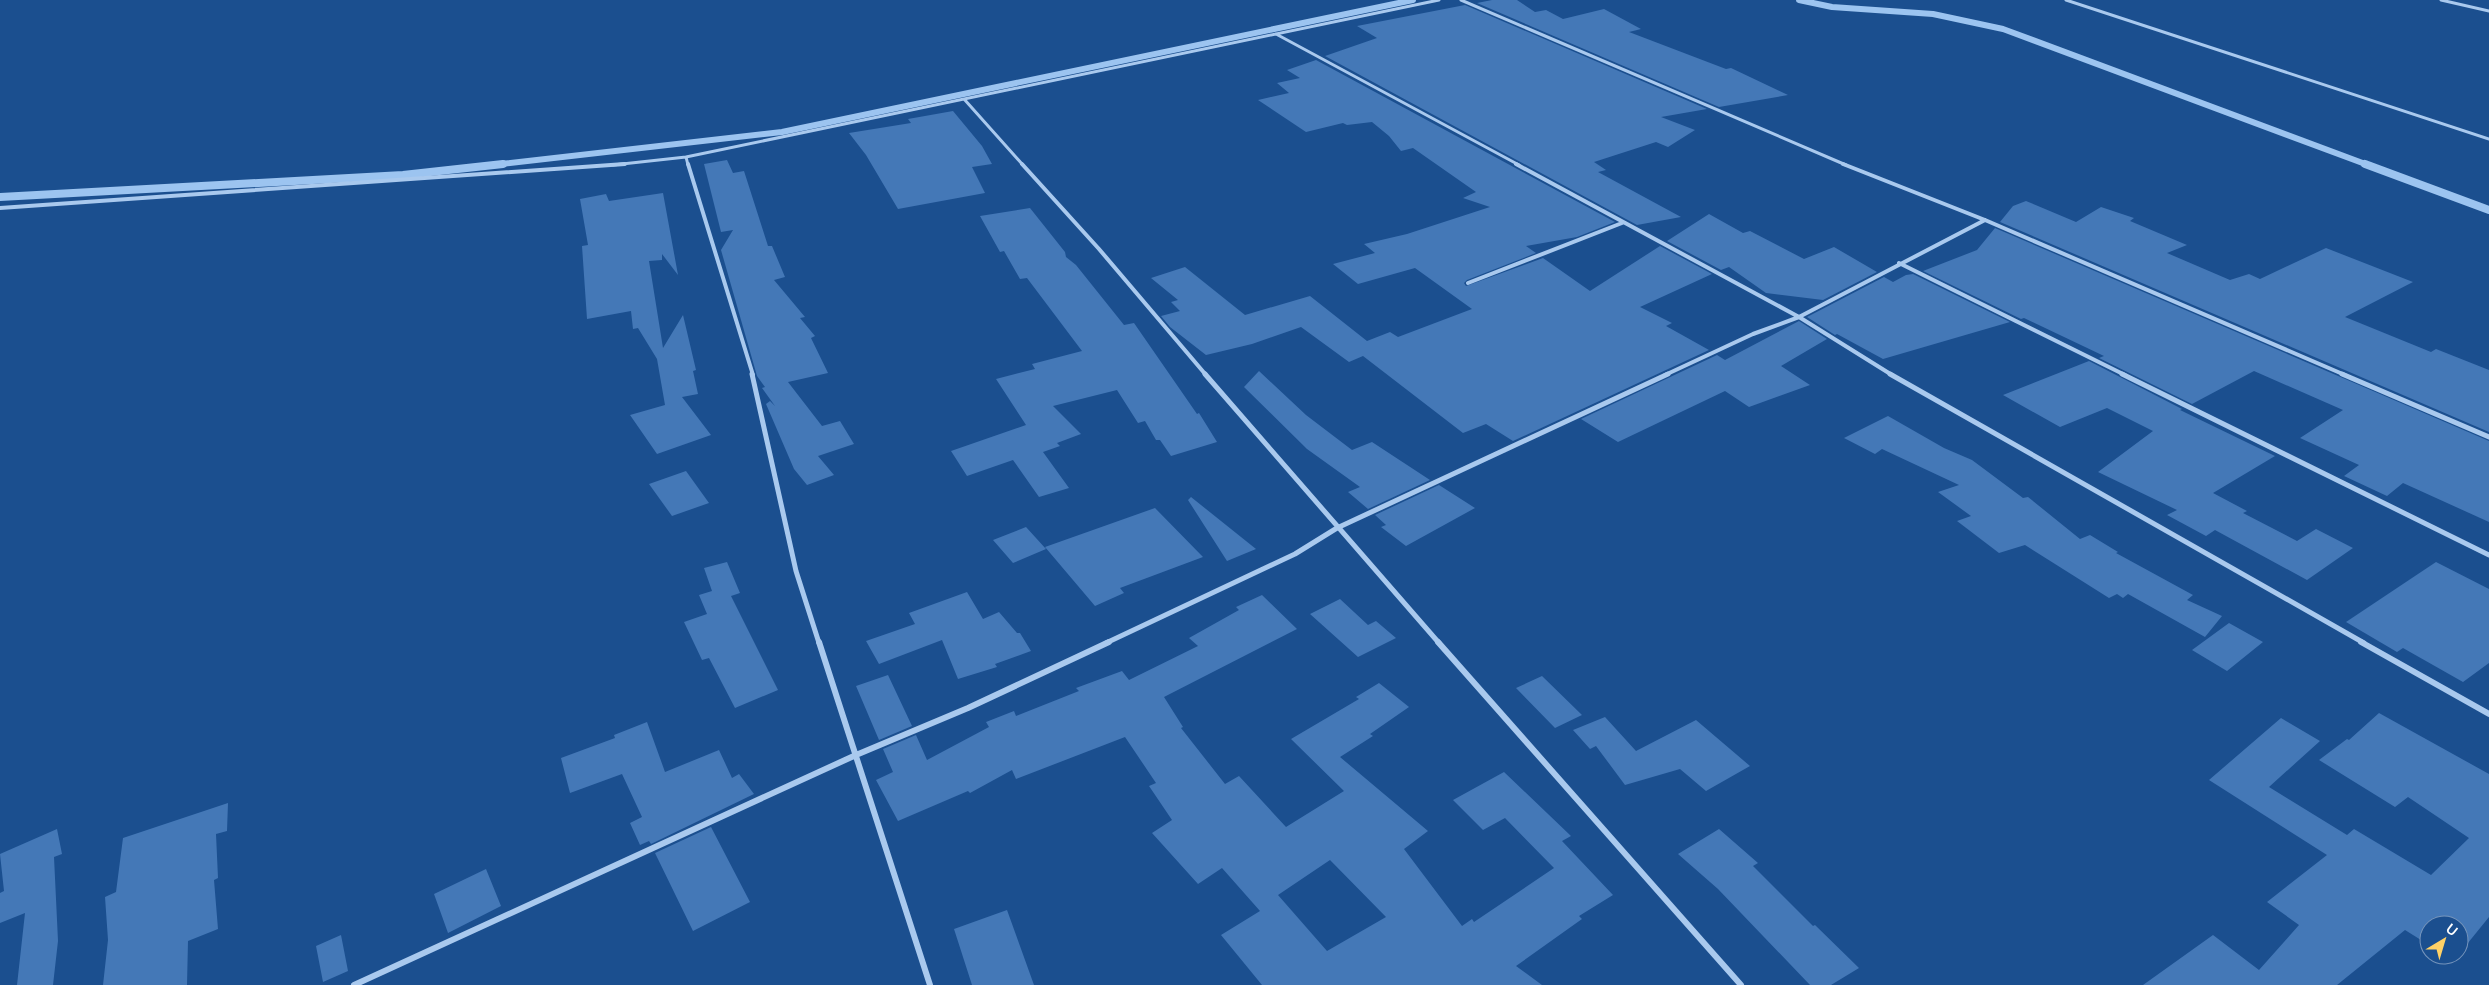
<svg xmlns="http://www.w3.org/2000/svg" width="2489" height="985" viewBox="0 0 2489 985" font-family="Mulish,sans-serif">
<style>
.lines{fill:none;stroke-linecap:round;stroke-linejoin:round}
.stream-far1{stroke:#9cc4f0;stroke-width:6}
.stream{stroke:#9cc4f0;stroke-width:8}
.building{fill:#4478b7;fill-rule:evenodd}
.street-far3{stroke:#a9c9ee;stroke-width:3}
.street-far2{stroke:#a9c9ee;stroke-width:4}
.street-far1{stroke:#a9c9ee;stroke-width:5}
.street{stroke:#a9c9ee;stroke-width:6}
</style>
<rect width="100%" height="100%" fill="#1b4f8f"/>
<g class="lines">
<!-- stream-far1 -->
<path class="stream-far1" d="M1799,0L1832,7L1933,14L2003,29L2368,165
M492,165L782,132L1413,0"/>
<!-- stream -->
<path class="stream" d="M2365,164L2489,210
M0,197L403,175L503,164"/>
</g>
<!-- building -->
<path class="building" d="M1492,0H1517L1535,12L1546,10L1563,19L1604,9L1641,29L1629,32L1726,69L1731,68L1788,95L1719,107L1477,3Z
M1465,5L1707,109L1661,117L1695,130L1668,147L1656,142L1594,162L1606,170L1598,172L1681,217L1637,225L1325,56L1377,38L1357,26Z
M1316,60L1615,222L1577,237L1526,246L1536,253L1467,280L1464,283L1466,286L1543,258L1590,291L1660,246L1712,274L1640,307L1672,323L1666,326L1709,350L1513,441L1486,424L1463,433L1363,356L1349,362L1301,327L1252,344L1206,355L1170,327L1161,316L1180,311L1171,302L1178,300L1151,278L1185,267L1245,315L1310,296L1367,341L1390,332L1398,337L1472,309L1415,268L1358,284L1333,264L1375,253L1364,244L1407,234L1490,207L1463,198L1476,192L1413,148L1401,151L1389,136L1372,122L1347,125L1343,123L1306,132L1258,100L1289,93L1277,83L1300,78L1287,70Z
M953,111L982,146L992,164L972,167L985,193L898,209L866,155L849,133L911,123L908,119Z
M727,160L733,173L744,171L768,246H772L785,277L774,280L805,317L800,318L815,336L811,338L828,373L788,382L822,426L840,421L854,444L818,456L834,475L807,485L794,469L766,404L770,401L775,406L762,388L765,387L757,376L721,250L733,230L721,232L704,164Z
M663,193L678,275L662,254V260L649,261L663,348L683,315L696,370L693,371L698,394L682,397L711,435L657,454L630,415L665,405L657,359L638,328L633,329L631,311L587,319L582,246L588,245L580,199L606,194L609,201Z
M2026,201L2076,222L2101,207L2134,218L2130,221L2187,245L2167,253L2230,280L2249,274L2260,279L2326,248L2413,282L2345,317L2431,352L2436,349L2489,370V432L2000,222L2013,206Z
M1030,208L1065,252L1066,257L1076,265L1124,325L1134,323L1197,414L1199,413L1217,442L1171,456L1160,440H1156L1145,421L1138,423L1117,390L1053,406L1081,434L1057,443L1060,446L1043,452L1069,488L1039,497L1013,460L967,476L951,451L1026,425L996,379L1035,369L1032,364L1082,351L1027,278L1020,279L1004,251L1000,252L980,216Z
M1709,214L1743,233L1750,231L1804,259L1834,247L1877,272L1823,300L1766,293L1729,267L1721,270L1667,241Z
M1995,228L2489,441V522L2403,483L2387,496L2344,476L2359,465L2300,438L2343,410L2254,371L2192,404L2099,358L2104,356L2024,318L2021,319L1923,271L1977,250Z
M1913,274L2010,322L1883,359L1837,334L1835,335L1807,317L1884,277L1893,282L1906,275Z
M1799,321L1827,339L1781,366L1810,385L1749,407L1725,391L1618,442L1581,419L1717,355L1725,360Z
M2089,361L2182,409L2180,410L2275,456L2213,493L2247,511L2243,513L2297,541L2316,529L2353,548L2307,580L2215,530L2206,536L2167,515L2177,510L2098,472L2153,431L2107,408L2060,427L2003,395Z
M1259,371L1306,415L1352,450L1372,442L1430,480L1368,509L1348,492L1360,487L1307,449L1244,387Z
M1888,416L1944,448L1972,460L2023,498L2028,497L2080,539L2090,535L2118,552L2116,553L2193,595L2187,600L2222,616L2205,637L2128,594L2123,598L2117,594L2109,598L2025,545L1999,553L1957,521L1971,516L1938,492L1959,485L1882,449L1875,454L1844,438Z
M686,471L709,503L672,516L649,484Z
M1439,485L1475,508L1406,546L1381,527L1386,525L1375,515Z
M1191,497L1256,549L1227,561L1188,500Z
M1155,508L1203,557L1120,588L1124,593L1095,606L1045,547Z
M1026,527L1046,549L1013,563L993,540Z
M727,562L740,593L731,596L778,690L735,708L709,658L702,660L684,622L707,614L699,595L712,591L704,568Z
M2436,562L2489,589V663L2463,682L2403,648L2397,652L2346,622Z
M967,592L983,619L999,612L1017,633H1020L1031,651L995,664L997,667L958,679L942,640L879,664L866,641L915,624L909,613Z
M1262,595L1297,629L1164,697L1183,727L1181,728L1225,784L1239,776L1286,827L1344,791L1291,739L1359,699L1356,697L1379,683L1409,707L1370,734L1373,736L1340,757L1428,831L1404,849L1462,926L1472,919L1474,922L1554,868L1505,818L1483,830L1453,800L1504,772L1571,836L1562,841L1613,895L1579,916L1582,919L1516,966L1542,985H1262L1221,935L1260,911L1222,868L1198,884L1152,833L1172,820L1149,786L1156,783L1125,737L1016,779L1012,770L970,793L968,791L898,821L876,780L893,772L883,749L916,735L927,760L989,727L986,722L1014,711L1016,716L1079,691L1076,688L1122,671L1129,680L1198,646L1189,638L1239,610L1236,607ZM1330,860L1386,917L1327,951L1278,895Z
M1340,599L1368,625L1376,621L1396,638L1358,657L1310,614Z
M2229,623L2263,642L2227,671L2192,650Z
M888,675L912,726L879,740L856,686Z
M1542,676L1582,715L1555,728L1516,688Z
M2379,713L2489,774V917L2459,954V925H2429V945L2405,930L2337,985H2143L2213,935L2259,970L2299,925L2267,902L2327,855L2209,780L2281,718L2320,741L2269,787L2347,835L2354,829L2431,875L2469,838L2408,797L2395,807L2319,760L2347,739L2349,740Z
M1605,717L1636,751L1696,720L1750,766L1706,791L1680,769L1625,785L1596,746L1590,749L1573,730Z
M647,722L665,772L719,750L732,778L739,774L754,794L651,844L649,841L640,845L630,823L642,817L622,774L570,793L561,758L615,738L614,735Z
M228,803L227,831L216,834L218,878L214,880L218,929L188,941L187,985H103L108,940L105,897L116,892L123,838Z
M711,827L750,902L693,931L655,853Z
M57,829L62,854L54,857L58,941L53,985H17L25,913L0,923V893L4,891L0,854Z
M1719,829L1758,863L1753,866L1813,926L1815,925L1859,968L1831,985H1810L1718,889L1678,854Z
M486,869L501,906L448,933L434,894Z
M1007,910L1034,985H972L954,929Z
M341,935L348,971L323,982L316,946Z"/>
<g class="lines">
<!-- street-far3 -->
<path class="street-far3" d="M1461,0L1846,165
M2066,0L2489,139
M2441,0L2489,11
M1276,34L1519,165
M964,99L1023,165
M686,157L688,165
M613,165L686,157L1439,0"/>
<!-- street-far2 -->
<path class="street-far2" d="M688,164L753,375
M1022,164L1099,249L1206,375
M1516,164L1799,317L1892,375
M1843,164L1985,220L2345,375
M0,208L625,164
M1899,263L2125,375
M1468,283L1622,223
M1665,375L1753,334L1799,317L1985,220"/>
<!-- street-far1 -->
<path class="street-far1" d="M752,374L796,571L819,643
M1205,374L1439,643
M1890,374L2364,643
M2122,374L2489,555
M2342,374L2489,437
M1106,643L1295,554L1337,528L1668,374"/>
<!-- street -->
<path class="street" d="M819,642L930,985
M1438,642L1741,985
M2361,642L2489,714
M354,985L856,755L968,708L1109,642"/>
</g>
<!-- north arrow -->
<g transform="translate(2444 940) rotate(38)"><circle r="24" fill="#1b4f8f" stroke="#7695bc"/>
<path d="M0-4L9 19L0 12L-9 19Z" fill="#ffd166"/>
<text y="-8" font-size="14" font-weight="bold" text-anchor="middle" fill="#ffffff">U</text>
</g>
</svg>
